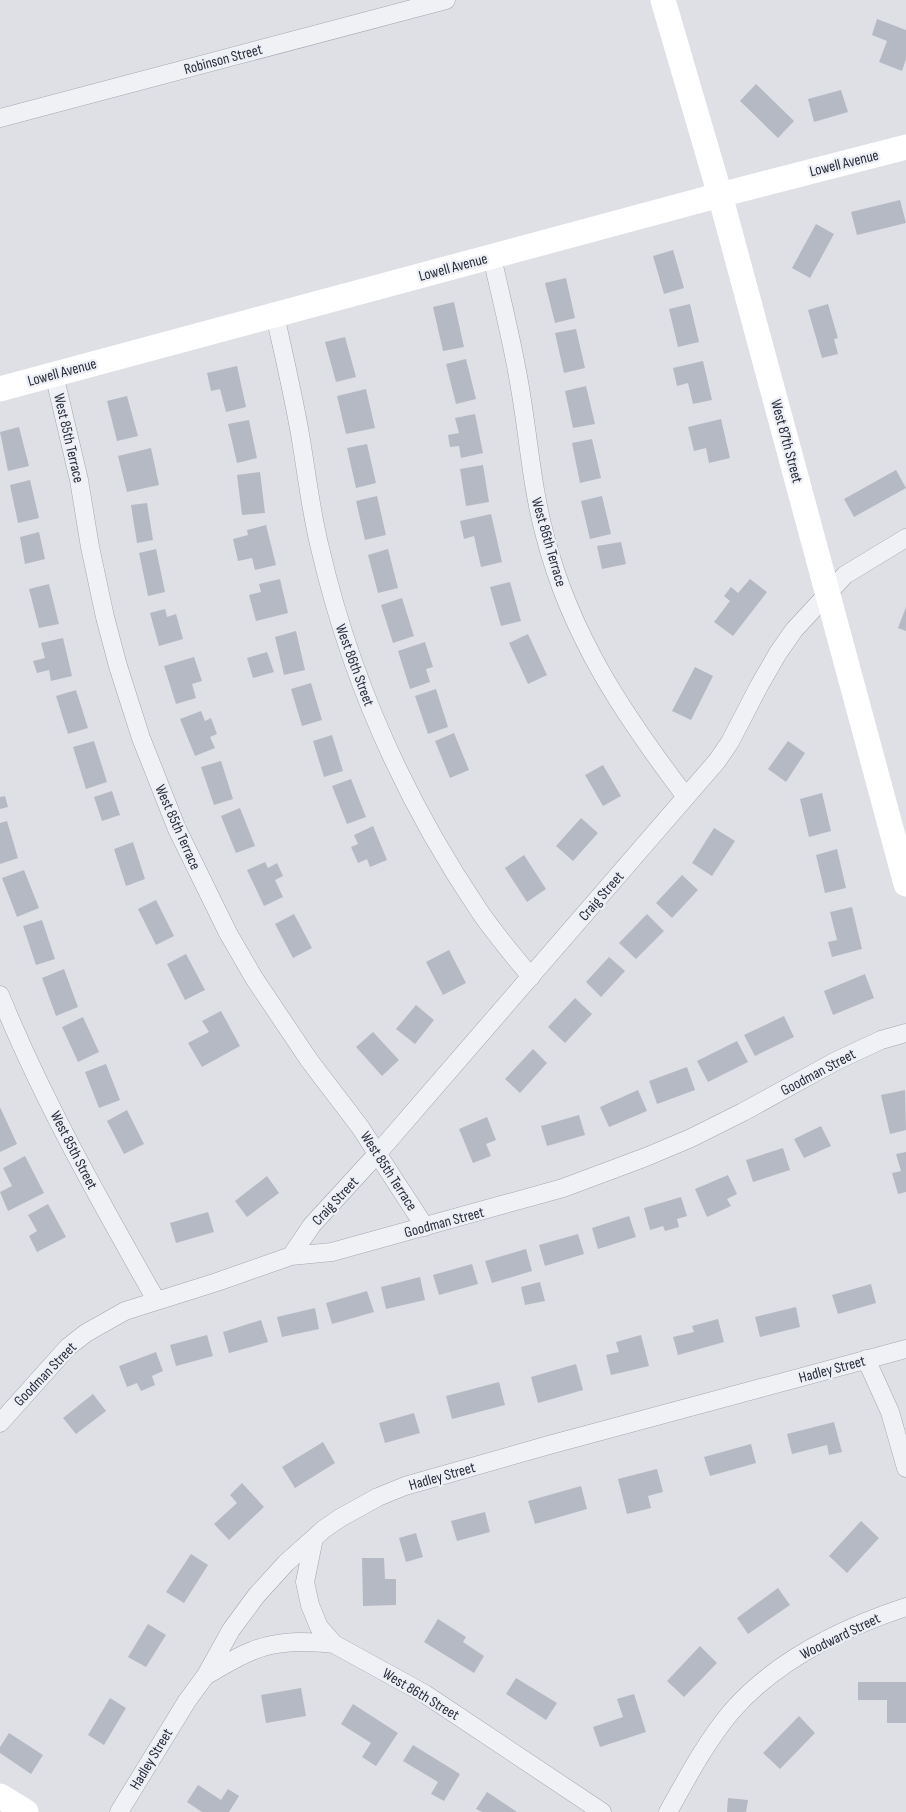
<svg xmlns="http://www.w3.org/2000/svg" width="906" height="1812" viewBox="0 0 906 1812" font-family="'Sofia Sans Condensed',sans-serif">
<style>
.building{fill:#b5b9c3}
.lines{fill:none;stroke-linecap:round;stroke-linejoin:round}
.street-casing{stroke:#a4a7b0;stroke-width:19}
.street{stroke:#f0f1f5;stroke-width:18}
.secondary{stroke:#fff;stroke-width:25}
.labels{text-anchor:middle;stroke-width:4.5;stroke-linejoin:round;paint-order:stroke}
.street-label{font-size:15px;fill:#282d3c;stroke:#edeff4}
</style>
<rect width="100%" height="100%" fill="#dee0e6"/>
<!-- building -->
<path class="building" d="M877,19L906,30V59L902,71L879,62L887,41L872,35Z
M756,84L794,121L778,138L740,101Z
M841,90L848,112L814,122L808,99Z
M900,200L906,223L857,235L851,212Z
M816,224L834,234L810,278L792,268Z
M673,250L684,288L664,294L653,256Z
M566,278L575,318L555,323L545,283Z
M454,302L464,347L443,351L433,307Z
M690,304L699,342L678,347L669,309Z
M828,304L838,338L834,339L838,354L822,358L808,310Z
M576,329L585,368L564,373L555,333Z
M345,337L356,377L336,382L325,342Z
M466,359L476,399L456,404L446,364Z
M703,361L712,400L693,404L688,383L677,386L673,368Z
M237,366L246,407L226,412L220,389L211,391L207,373Z
M586,386L595,424L573,428L565,391Z
M366,389L375,428L346,434L337,396Z
M127,396L138,436L117,441L107,401Z
M475,414L483,453L461,458L459,446L450,447L448,435L459,433L455,418Z
M721,419L730,458L709,463L706,448L694,451L688,427Z
M249,420L257,458L237,463L228,424Z
M19,427L29,466L8,471L0,432Z
M592,439L601,478L580,483L572,443Z
M367,444L376,483L356,488L347,448Z
M151,448L159,485L127,492L118,456Z
M483,465L489,502L466,506L460,469Z
M896,470L906,488L854,517L844,499Z
M260,472L265,513L242,515L237,475Z
M30,480L39,518L18,523L10,485Z
M377,496L386,535L365,540L356,501Z
M602,496L611,534L590,539L581,501Z
M147,503L153,540L137,543L131,505Z
M491,514L502,562L481,567L474,536L464,539L460,521Z
M266,525L276,565L255,570L252,558L238,561L233,539L248,535L247,530Z
M39,532L45,559L25,564L20,537Z
M621,542L626,564L602,569L597,546Z
M156,549L165,592L148,596L139,553Z
M388,549L398,588L378,593L368,555Z
M280,579L288,613L256,621L249,595L261,592L259,584Z
M750,579L767,592L733,636L714,622L730,601L724,596L731,587L738,593Z
M510,582L521,621L501,626L490,587Z
M49,584L59,624L39,628L29,589Z
M402,598L414,636L393,643L381,605Z
M906,607V631L898,628Z
M165,609L167,617L176,614L183,639L159,646L150,613Z
M296,631L305,670L284,675L275,637Z
M528,634L547,675L528,684L509,643Z
M63,638L72,676L51,681L49,670L37,673L33,661L45,658L41,643Z
M425,642L433,667L426,669L430,682L410,689L398,651Z
M267,652L274,672L253,678L247,658Z
M194,657L202,681L192,684L196,698L176,704L164,666Z
M695,667L713,676L691,720L672,711Z
M311,683L322,720L302,726L291,689Z
M436,689L448,727L428,734L415,696Z
M76,690L88,728L68,734L56,696Z
M201,711L205,721L211,718L217,734L210,737L215,748L195,756L180,719Z
M454,733L469,770L450,778L435,741Z
M332,735L343,771L324,777L313,741Z
M94,741L107,782L86,789L73,747Z
M788,741L805,753L786,782L768,769Z
M221,761L233,799L214,805L201,767Z
M603,765L621,796L603,806L585,775Z
M351,779L366,817L347,824L332,786Z
M112,791L120,815L102,821L94,797Z
M822,793L831,831L809,837L800,799Z
M5,796L8,807L0,809V797Z
M240,808L255,846L236,853L221,816Z
M581,818L598,833L573,861L556,846Z
M7,821L18,858L0,864V823Z
M373,826L387,860L370,867L367,859L358,863L351,847L358,844L354,835Z
M714,828L735,841L712,876L692,863Z
M133,842L145,879L126,886L114,849Z
M837,849L846,888L825,893L816,855Z
M524,855L546,889L527,902L505,868Z
M265,862L268,868L277,863L283,876L275,880L283,897L264,906L247,870Z
M24,870L39,908L17,917L2,878Z
M682,875L698,890L672,918L656,903Z
M156,900L174,936L156,945L138,909Z
M852,907L862,949L832,957L828,942L837,940L830,912Z
M294,914L312,948L293,958L275,924Z
M647,914L664,931L636,959L619,943Z
M42,920L55,959L36,965L23,926Z
M449,950L466,983L443,995L426,962Z
M186,954L205,990L185,1000L167,964Z
M609,957L625,971L601,997L586,982Z
M64,969L78,1007L56,1016L42,978Z
M865,974L874,998L833,1015L824,991Z
M575,998L592,1014L565,1043L548,1027Z
M416,1005L434,1020L415,1044L396,1029Z
M221,1011L240,1046L202,1067L188,1043L209,1032L202,1021Z
M784,1016L794,1037L755,1056L744,1035Z
M83,1017L99,1052L78,1062L62,1027Z
M373,1032L399,1060L382,1076L356,1047Z
M737,1041L748,1062L708,1082L697,1061Z
M533,1049L547,1063L520,1093L505,1079Z
M106,1064L120,1100L99,1108L85,1072Z
M687,1067L695,1090L657,1104L649,1081Z
M638,1090L647,1111L609,1127L600,1107Z
M905,1090L906,1130L890,1134L881,1095Z
M0,1107L17,1144L0,1152Z
M127,1110L144,1144L124,1154L107,1121Z
M579,1115L585,1135L547,1146L541,1126Z
M487,1117L496,1140L486,1144L491,1156L473,1163L459,1129Z
M821,1126L831,1146L804,1158L794,1139Z
M783,1148L790,1170L753,1182L746,1160Z
M906,1152V1192L898,1194L892,1173L901,1171L896,1154Z
M25,1156L44,1193L8,1211L0,1192L12,1186L3,1168Z
M728,1175L737,1194L727,1199L731,1206L707,1217L695,1189Z
M267,1176L279,1193L247,1217L235,1201Z
M681,1197L687,1216L677,1219L679,1227L665,1231L663,1226L650,1230L644,1208Z
M48,1204L66,1237L37,1252L29,1236L37,1231L28,1215Z
M208,1212L214,1232L176,1243L170,1223Z
M629,1216L636,1237L598,1249L592,1228Z
M578,1234L584,1254L545,1266L539,1245Z
M526,1249L532,1271L492,1283L485,1261Z
M472,1264L478,1284L439,1295L433,1275Z
M420,1277L425,1300L386,1309L381,1287Z
M540,1282L545,1301L525,1305L521,1287Z
M871,1284L876,1303L838,1314L832,1295Z
M367,1291L374,1312L332,1324L326,1303Z
M796,1307L800,1327L760,1337L755,1317Z
M315,1308L319,1329L282,1337L277,1317Z
M718,1319L724,1342L678,1355L673,1337L694,1332L692,1326Z
M261,1320L268,1342L229,1353L223,1332Z
M207,1335L213,1356L176,1366L170,1345Z
M641,1335L649,1366L611,1375L606,1355L619,1352L616,1342Z
M156,1352L163,1371L152,1376L155,1385L141,1391L137,1383L127,1387L119,1366Z
M576,1364L583,1390L538,1403L531,1377Z
M499,1382L505,1405L452,1419L446,1396Z
M93,1394L106,1411L76,1434L63,1418Z
M414,1413L420,1433L385,1443L379,1423Z
M834,1422L842,1452L829,1455L827,1445L792,1454L787,1434Z
M323,1442L335,1463L295,1488L282,1467Z
M751,1444L756,1463L710,1476L704,1457Z
M657,1469L663,1492L648,1496L651,1508L627,1514L618,1479Z
M242,1483L264,1507L229,1540L214,1524L237,1503L230,1495Z
M581,1486L587,1509L535,1524L528,1501Z
M485,1512L490,1532L457,1541L451,1521Z
M861,1521L879,1538L847,1573L829,1556Z
M416,1533L423,1557L406,1562L399,1538Z
M191,1554L208,1565L184,1603L166,1592Z
M362,1558H384L385,1579H396V1605L363,1606Z
M778,1588L790,1605L748,1634L737,1618Z
M438,1619L466,1637L463,1642L484,1656L474,1673L424,1642Z
M148,1624L166,1635L146,1667L128,1657Z
M700,1646L717,1663L684,1697L667,1681Z
M516,1678L557,1703L546,1720L506,1694Z
M858,1682H906V1723H887V1700H858Z
M301,1688L306,1716L266,1723L261,1695Z
M634,1694L646,1732L600,1747L593,1727L623,1717L617,1699Z
M110,1698L126,1708L104,1745L88,1735Z
M353,1704L398,1733L376,1766L362,1757L371,1743L341,1724Z
M799,1716L815,1733L780,1769L763,1753Z
M9,1733L43,1755L31,1774L0,1753V1747Z
M413,1745L460,1774L444,1801L431,1794L438,1782L403,1761Z
M198,1785L221,1800L228,1789L239,1796L229,1812H202L187,1802Z
M487,1792L517,1812H482L476,1809Z
M728,1798L748,1800L746,1812H727Z"/>
<g class="lines">
<!-- street casing -->
<g class="street-casing">
<path id="street" d="M0,118L446,0
M492,257C502,302 514,348 521,394C529,442 532,488 545,536C571,637 624,715 686,797
M275,315C284,356 294,398 301,440C307,476 311,512 320,548C350,677 404,799 478,909C494,933 513,955 531,977
M54,374L79,480L90,547L105,617L118,666L141,738L177,829L228,933L254,978L309,1060L360,1127L425,1227
M0,995C43,1101 100,1201 156,1300
M291,1256L312,1225L377,1154L717,761L730,742L759,686L778,653L794,630L845,575L906,538
M866,1359L890,1412L906,1468
M0,1423L68,1347L86,1333L125,1311L217,1282L291,1256L332,1252L563,1188L646,1157L691,1138L743,1112L836,1061L881,1040L906,1033
M314,1538L305,1582L310,1605L319,1627L334,1644L425,1694L602,1812
M207,1675C221,1667 236,1657 252,1651C278,1640 306,1641 334,1644
M119,1812L187,1701L206,1675L231,1630L256,1596L286,1563L324,1529L340,1518L378,1497L405,1486L549,1445L906,1349
M668,1812C687,1778 706,1742 731,1712C776,1660 842,1628 906,1607"/>
</g>
<!-- street -->
<use href="#street" class="street"/>
<!-- secondary -->
<path class="secondary" d="M663,0L720,195L906,884
M0,389L720,195L906,147
M0,1796L26,1812"/>
</g>
<g class="labels">
<!-- street labels -->
<g class="street-label">
<text transform="translate(223 59) rotate(-15)" y="5">Robinson Street</text>
<text transform="translate(844 163) rotate(-14)" y="5">Lowell Avenue</text>
<text transform="translate(453 267) rotate(-15)" y="5">Lowell Avenue</text>
<text transform="translate(62 372) rotate(-15)" y="5">Lowell Avenue</text>
<text transform="translate(69 438) rotate(77)" y="5">West 85th Terrace</text>
<text transform="translate(787 441) rotate(75)" y="5">West 87th Street</text>
<text transform="translate(549 542) rotate(74)" y="5">West 86th Terrace</text>
<text transform="translate(355 665) rotate(70)" y="5">West 86th Street</text>
<text transform="translate(178 827) rotate(66)" y="5">West 85th Terrace</text>
<text transform="translate(601 896) rotate(-49)" y="5">Craig Street</text>
<text transform="translate(818 1072) rotate(-28)" y="5">Goodman Street</text>
<text transform="translate(74 1150) rotate(63)" y="5">West 85th Street</text>
<text transform="translate(389 1171) rotate(57)" y="5">West 85th Terrace</text>
<text transform="translate(335 1201) rotate(-47)" y="5">Craig Street</text>
<text transform="translate(444 1222) rotate(-15)" y="5">Goodman Street</text>
<text transform="translate(832 1369) rotate(-15)" y="5">Hadley Street</text>
<text transform="translate(45 1374) rotate(-46)" y="5">Goodman Street</text>
<text transform="translate(442 1476) rotate(-16)" y="5">Hadley Street</text>
<text transform="translate(840 1636) rotate(-26)" y="5">Woodward Street</text>
<text transform="translate(421 1694) rotate(31)" y="5">West 86th Street</text>
<text transform="translate(151 1759) rotate(-59)" y="5">Hadley Street</text>
</g>
</g>
</svg>
